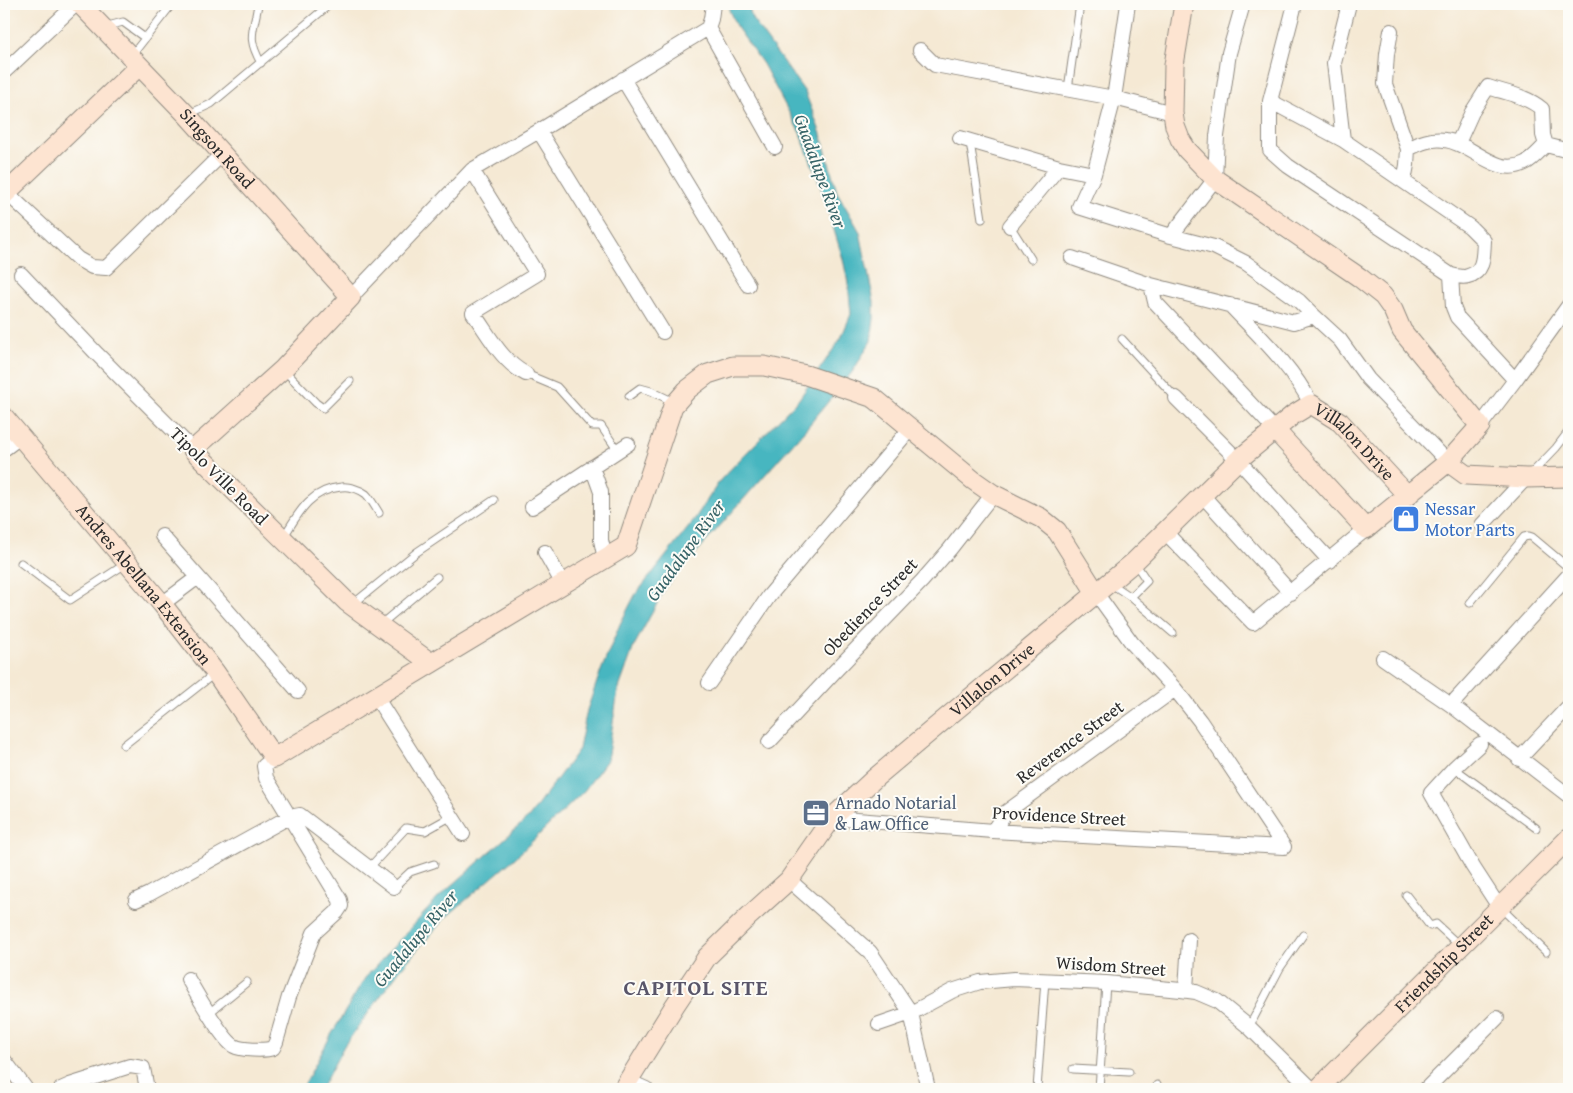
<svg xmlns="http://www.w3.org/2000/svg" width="1573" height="1093" viewBox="0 0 1573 1093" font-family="'Gentium Book Plus',serif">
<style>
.water{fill:#47b6c0;stroke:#397076}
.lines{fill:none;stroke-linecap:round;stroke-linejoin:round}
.lane-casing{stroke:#908a80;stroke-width:9}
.street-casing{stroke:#908a80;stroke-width:16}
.secondary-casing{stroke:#908a80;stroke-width:21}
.lane{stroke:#fff;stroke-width:7}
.street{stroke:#fff;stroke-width:14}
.secondary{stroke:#fde4d1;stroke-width:19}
.labels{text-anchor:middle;stroke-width:4;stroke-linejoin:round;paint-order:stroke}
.street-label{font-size:18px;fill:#2b2b2b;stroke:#fdfcf7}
.shop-label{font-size:18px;fill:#366cbe;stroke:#fdfcf7;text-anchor:start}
.service-label{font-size:18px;fill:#4e5e75;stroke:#fdfcf7;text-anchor:start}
.water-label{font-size:19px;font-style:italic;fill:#366367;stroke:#fdfcf7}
.district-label{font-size:22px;font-weight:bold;letter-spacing:1px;fill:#595569;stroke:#fdfcf7}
</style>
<rect width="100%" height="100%" fill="#fdfcf7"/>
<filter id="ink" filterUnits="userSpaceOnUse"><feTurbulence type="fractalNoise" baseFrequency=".02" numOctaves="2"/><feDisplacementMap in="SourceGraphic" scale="10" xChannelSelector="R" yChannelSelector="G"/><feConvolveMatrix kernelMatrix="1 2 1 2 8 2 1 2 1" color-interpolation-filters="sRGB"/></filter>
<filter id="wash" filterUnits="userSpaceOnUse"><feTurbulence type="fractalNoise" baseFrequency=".0096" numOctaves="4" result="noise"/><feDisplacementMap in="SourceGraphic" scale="20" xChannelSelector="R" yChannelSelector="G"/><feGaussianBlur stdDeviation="1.12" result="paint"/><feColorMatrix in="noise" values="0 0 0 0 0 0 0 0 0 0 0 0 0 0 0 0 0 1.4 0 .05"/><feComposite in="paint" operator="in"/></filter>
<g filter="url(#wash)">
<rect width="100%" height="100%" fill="#f5e9d4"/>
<!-- water -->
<path class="water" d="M730,4H748L752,19L805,92L821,134L837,192L860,232L874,302V319L871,341L853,371L810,424L666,587L634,646L618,691L607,760L584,791L515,858L445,918L399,971L344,1046L321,1089H302L331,1035L365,978L438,898L529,817L579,749L587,710L600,673L620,624L635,595L692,523L721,479L799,399L841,338L851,314L848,283L843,259L820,185L800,133L763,64L736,26L729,10Z"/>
</g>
<g filter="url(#ink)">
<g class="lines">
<!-- lane casing -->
<g class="lane-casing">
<path id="lane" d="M258,4C254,32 246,36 261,63
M104,27L123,22L145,38
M132,55L172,4
M1068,89L1080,4
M189,114L211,104L330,4
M970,142L982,219
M1010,226L1031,259
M1122,339L1176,398
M283,369L316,403L323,408L350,381
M526,374L557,387L592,426H601L618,451
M629,396L640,388L651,391L674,402
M1530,475L1556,448L1569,431
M283,538C298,514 309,490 341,487C349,486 359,489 366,494C371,499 375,507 379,513
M21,563L70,600L127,563
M1110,583L1131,597L1173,633
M1131,597L1147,581L1135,563
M1470,603L1524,537L1529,536L1532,537L1569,568
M353,604L417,552L494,500
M380,625L437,577
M124,745L214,674
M1454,768L1536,828
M369,868L406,828L425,831L452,816
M394,887L410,872L434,864
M1406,895L1430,926L1436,924L1460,946
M1500,907L1546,952
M209,1013L247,982
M1249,1027L1280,968L1303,935
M1073,1069L1129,1072
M1037,1089L1045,980
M1099,1089L1106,983
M1157,1089V1085"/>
</g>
<!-- street casing -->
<g class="street-casing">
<path id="street" d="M1128,4L1114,98L1094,174L1079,207L1171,236L1214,247L1246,263L1299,301L1314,316L1340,340L1368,379L1448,462
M708,28L775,147
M1391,31L1387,54L1385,84L1408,149L1407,165L1404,181
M920,50L935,65L1114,98L1173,113
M4,72L76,4
M623,79L748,285
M1270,101L1343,140L1470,227L1484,241C1483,254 1485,272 1468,276C1464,278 1456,276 1451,275L1288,166L1270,150V101L1295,4
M539,131L663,332
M960,138L1059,167L1094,174
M1343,140L1334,63L1349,4
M1458,143L1472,112L1488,87C1506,93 1527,96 1542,109L1543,135L1546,145
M1546,145L1569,151
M1408,149C1420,143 1431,138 1445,140C1472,143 1496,178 1525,163C1533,159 1540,150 1546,145
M472,170L537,274L473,313C489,335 502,362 526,374
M6,192L78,259L92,267L106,268L221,155
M1010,226L1059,167
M1171,236L1215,179L1217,136L1229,53L1243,4
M1072,258L1151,285L1294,322L1314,316
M21,274L97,354L193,450
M1451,275L1453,307L1457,317L1515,380
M1151,285L1155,302L1275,430
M351,297L472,170L539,131L708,28L711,19L713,4
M1230,305C1259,336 1292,366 1311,404
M1176,398L1238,460L1330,561
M1480,426L1515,380L1569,305
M4,449L20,437
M592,467L601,492V540L605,559
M1202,495L1291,593
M532,507L628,444
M1482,525L1526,478
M1165,532L1253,623L1366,529
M162,536L298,691
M545,552L563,584
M1096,593L1132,643L1175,689L1200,721L1284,847
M162,604L198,577
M1383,658L1451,705L1569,796
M709,683L769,596L910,429
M376,697L463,834
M1451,705L1569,575
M769,742L835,671L922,581L950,549L993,494
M1480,744L1454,768L1431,793L1473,867L1499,907
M1519,759L1569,706
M832,818L993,831L1284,847
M993,831L1005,813L1175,689
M789,880L870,952L911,1013L928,1089
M136,900L149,894L289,817L300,815L394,887
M188,979C197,994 221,1038 234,1046C241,1050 265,1051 273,1048L276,1042L289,997L314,933L337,912L341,906L340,900L266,778L264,766L274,758
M1186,990L1189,940
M879,1024L911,1013L952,991L980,982L1014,979L1106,983L1181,990L1196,992L1217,1001L1249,1027L1312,1089
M4,1060L26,1089
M628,1081L646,1089
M61,1089L70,1085L130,1066L143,1068L147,1089
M1426,1089L1497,1018"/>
</g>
<!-- secondary casing -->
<g class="secondary-casing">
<g id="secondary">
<path id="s1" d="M80,4L187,115L351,297L283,369L193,450L347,602L431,663"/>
<path d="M1184,4L1174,65L1173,113L1175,126L1180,139L1187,150L1215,179L1359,277L1383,296L1393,310L1402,331L1480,426L1448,462L1366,529L1275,430"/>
<path d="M4,195L139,66"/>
<path id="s2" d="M4,417L162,604L215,672L274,758L626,546L673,406L687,390L708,374L733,366H764L806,375L874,398L973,480L993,494L1041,518L1057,531L1096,593"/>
<path d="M1448,462L1466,475L1526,478L1569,477"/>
<path id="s3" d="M623,1089L675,1005L707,957L748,917L789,880L832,818L875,778L951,714L1134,562L1238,460L1293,415L1311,404L1340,422L1408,496"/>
<path id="s4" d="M1318,1089L1569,838"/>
</g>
</g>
<!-- lane -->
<use href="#lane" class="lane"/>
<!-- street -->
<use href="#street" class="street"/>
<!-- secondary -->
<use href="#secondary" class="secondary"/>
</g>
</g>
<!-- icons -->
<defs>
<g id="shop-square" transform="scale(1.4375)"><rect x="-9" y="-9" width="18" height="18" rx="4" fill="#3f7fe0" stroke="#fdfcf7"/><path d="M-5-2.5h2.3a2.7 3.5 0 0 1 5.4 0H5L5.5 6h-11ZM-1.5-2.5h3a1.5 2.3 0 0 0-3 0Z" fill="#fff"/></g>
<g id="office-square" transform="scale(1.4375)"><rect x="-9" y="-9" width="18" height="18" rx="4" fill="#5c6f8a" stroke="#fdfcf7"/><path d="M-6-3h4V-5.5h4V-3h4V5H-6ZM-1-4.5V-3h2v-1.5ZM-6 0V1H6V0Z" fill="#fff"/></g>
</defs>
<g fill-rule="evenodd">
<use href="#shop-square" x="1406" y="519"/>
<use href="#office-square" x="816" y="813"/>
</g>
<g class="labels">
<!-- street labels -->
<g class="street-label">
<text dy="6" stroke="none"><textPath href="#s1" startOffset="199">Singson Road</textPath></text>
<text dy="6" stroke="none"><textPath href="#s3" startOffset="1036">Villalon Drive</textPath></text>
<text transform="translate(219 476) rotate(45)" y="6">Tipolo Ville Road</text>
<text dy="6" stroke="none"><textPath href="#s2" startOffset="218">Andres Abellana Extension</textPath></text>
<text transform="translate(870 607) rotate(-46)" y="6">Obedience Street</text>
<text dy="6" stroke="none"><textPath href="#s3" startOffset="556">Villalon Drive</textPath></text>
<text transform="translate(1070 742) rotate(-36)" y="6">Reverence Street</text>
<text transform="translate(1059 816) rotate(3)" y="6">Providence Street</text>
<text dy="6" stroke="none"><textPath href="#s4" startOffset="178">Friendship Street</textPath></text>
<text transform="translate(1111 966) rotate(4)" y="6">Wisdom Street</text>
</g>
<!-- shop labels -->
<g class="shop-label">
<text x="1425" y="515">Nessar<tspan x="1425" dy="21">Motor Parts</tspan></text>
</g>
<!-- service labels -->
<g class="service-label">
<text x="835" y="809">Arnado Notarial<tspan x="835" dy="21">&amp; Law Office</tspan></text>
</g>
<!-- water labels -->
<g class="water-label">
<text transform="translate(821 171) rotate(70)" y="7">Guadalupe River</text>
<text transform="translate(685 550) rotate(-54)" y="7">Guadalupe River</text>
<text transform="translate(415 938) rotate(-50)" y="7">Guadalupe River</text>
</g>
<!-- district labels -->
<g class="district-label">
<text x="696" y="995">CAPITOL SITE</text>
</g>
</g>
<!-- margin -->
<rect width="1573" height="1093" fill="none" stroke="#fdfcf7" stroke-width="20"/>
</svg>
